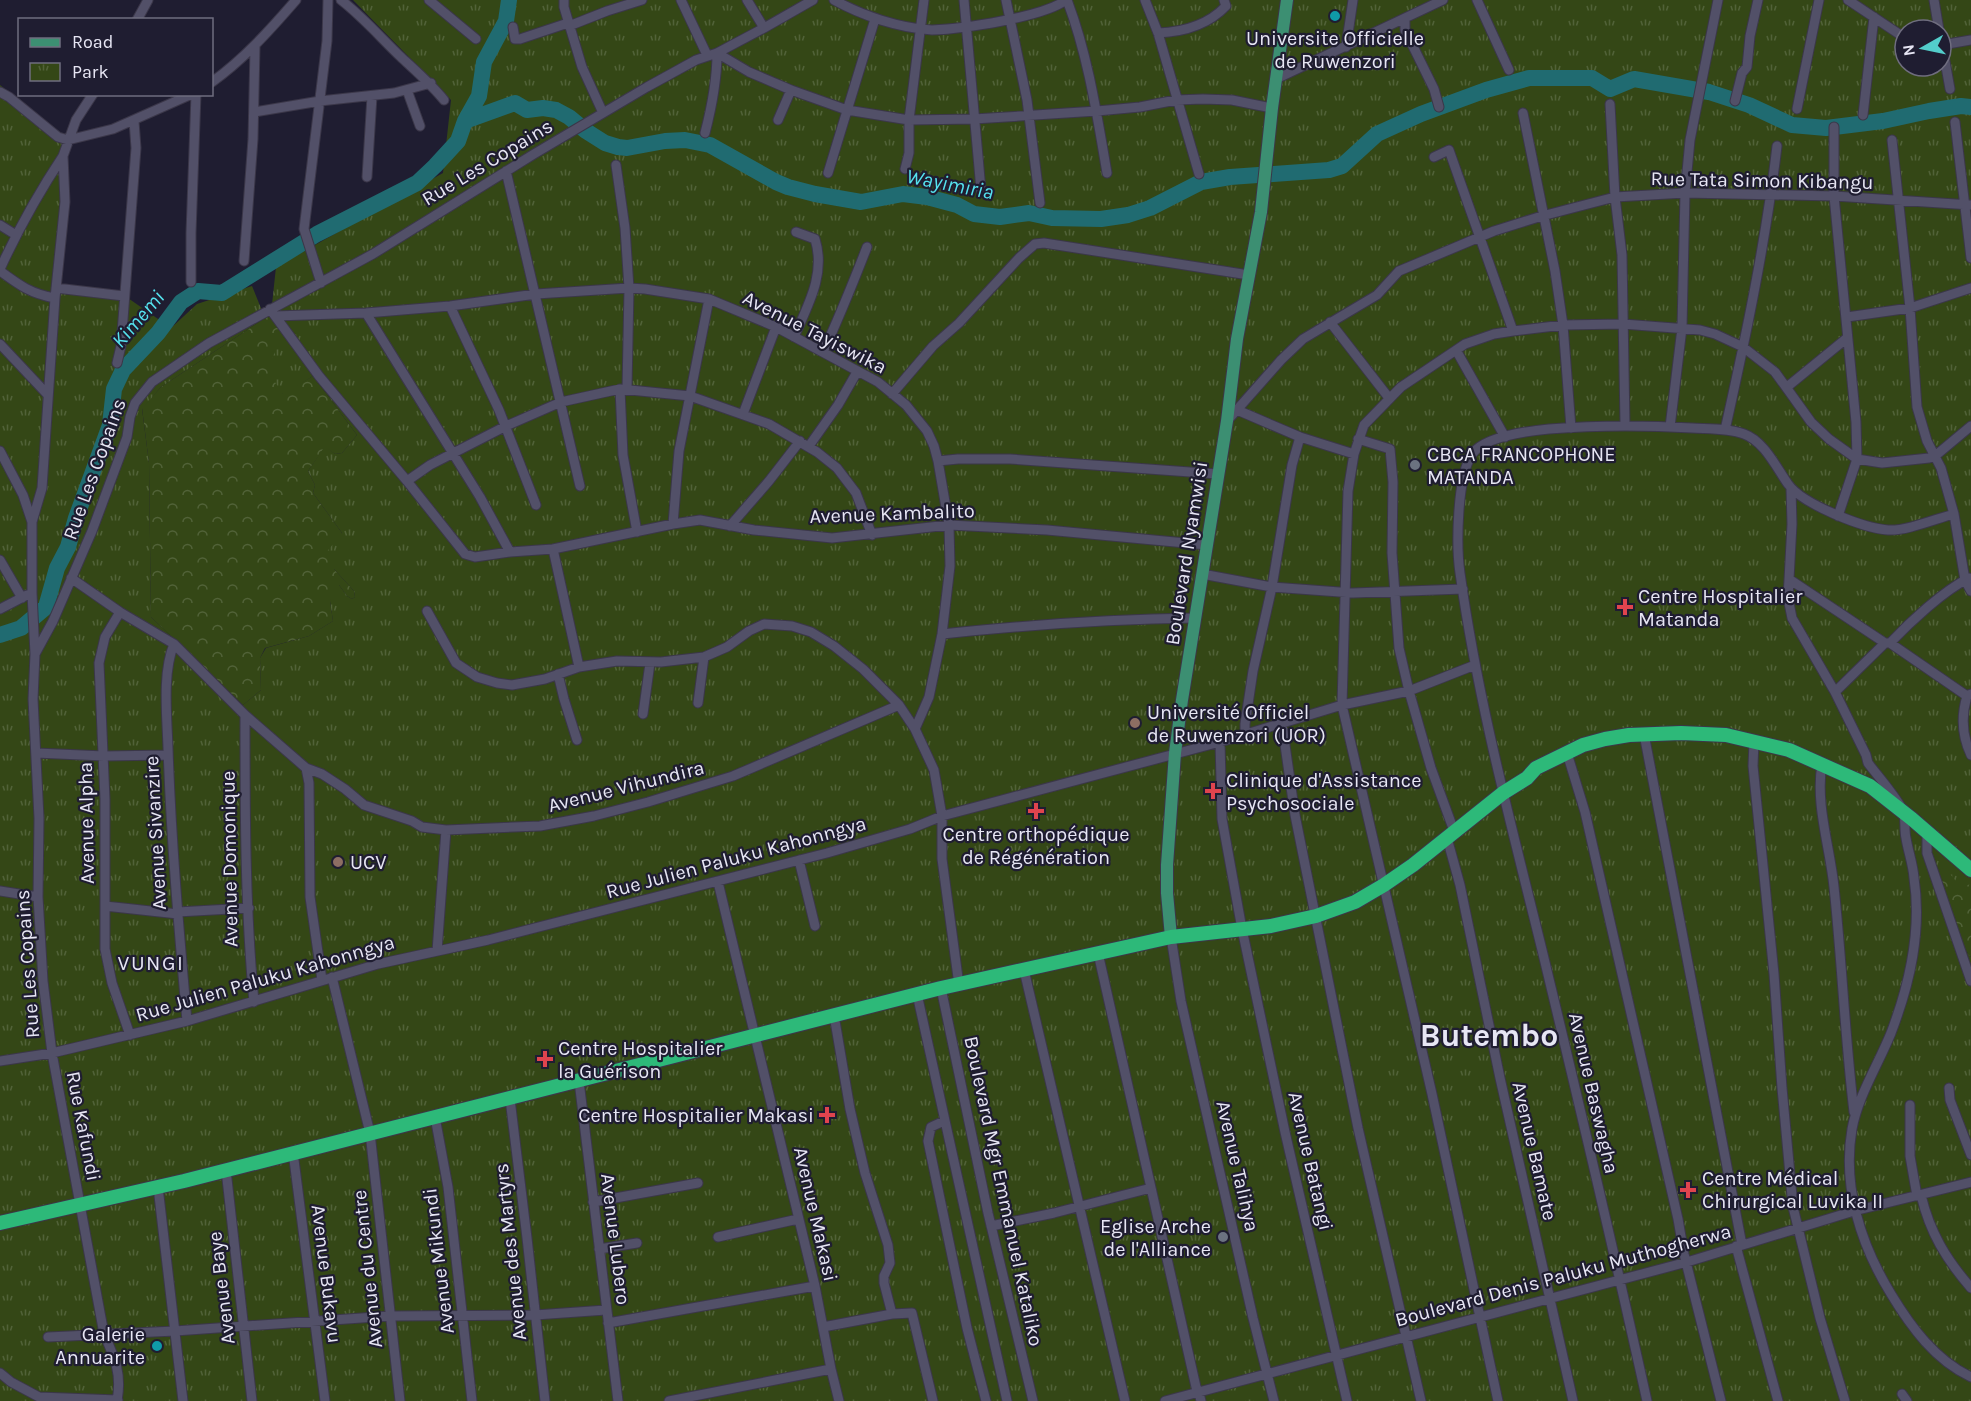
<svg xmlns="http://www.w3.org/2000/svg" width="1971" height="1401" viewBox="0 0 1971 1401" font-family="Karla,sans-serif">
<style>
.forest{fill:url(#forest-crowns)}
.park{fill:url(#park-tufts);fill-rule:evenodd}
.lines{fill:none;stroke-linecap:round;stroke-linejoin:round}
.river{stroke:#206b71;stroke-width:16}
.minor-casing{stroke:#3b3749;stroke-width:11}
.major-casing{stroke:#3b3749;stroke-width:14}
.highway-casing{stroke:#3b3749;stroke-width:16}
.minor{stroke:#525068;stroke-width:9}
.major{stroke:#3c8f72;stroke-width:12}
.highway{stroke:#2db979;stroke-width:14}
.culture-dot{fill:#0f9aa8;stroke:#1f1d31;stroke-width:2}
.worship-dot{fill:#6b7280;stroke:#1f1d31;stroke-width:2}
.health-dot{fill:#e0444e;stroke:#1f1d31;stroke-width:2}
.education-dot{fill:#8d6e63;stroke:#1f1d31;stroke-width:2}
.labels{text-anchor:middle;stroke-width:4.5;stroke-linejoin:round;paint-order:stroke}
.poi-label{font-size:20px;fill:#e7e6f4;stroke:#1f1d31;text-anchor:start}
.street-label{font-size:20px;fill:#e7e6f4;stroke:#1f1d31}
.water-label{font-size:21px;font-style:italic;fill:#55e2ee;stroke:#1f1d31}
.neighbourhood-label{font-size:21px;letter-spacing:1.5px;fill:#e7e6f4;stroke:#1f1d31}
.town-label{font-size:32px;font-weight:bold;fill:#e7e6f4;stroke:#1f1d31}
</style>
<defs>
<pattern id="forest-crowns" width="20" height="18" patternUnits="userSpaceOnUse" patternTransform="scale(1.5)"><rect width="20" height="18" fill="#344716"/><path d="M2 6a3 3 0 1 1 6 0M12 15a3 3 0 1 1 6 0" fill="none" stroke="#516238"/></pattern>
<pattern id="park-tufts" width="24" height="20" patternUnits="userSpaceOnUse" patternTransform="scale(1.5)"><rect width="24" height="20" fill="#344716"/><path d="M3 7l-1-3M5 7V3M7 7l1-3M15 17l-1-3M17 17v-4M19 17l1-3" fill="none" stroke="#516238"/></pattern>
</defs>
<rect width="100%" height="100%" fill="#1f1d31"/>
<!-- forest -->
<path class="forest" d="M271,314L283,337L282,394L313,376L357,435L342,453L335,454L325,447L308,471L315,485L313,493L342,533L334,569L354,591L355,597L352,599L347,596L339,585L330,601L333,621L309,636L265,648L260,658L261,690L243,705L151,617L149,463L142,408L161,387Z
M1945,867L1968,884H1971V957C1955,940 1944,894 1936,871Z"/>
<!-- park -->
<path class="park" d="M353,0H1971V884L1961,887L1945,868L1936,871C1944,894 1955,940 1971,957V1401H0V85L57,130L62,144L60,205L51,290L125,296L171,328L197,304L252,286L265,318L161,387L142,409L149,463L151,617L243,705L261,690L260,658L266,648L309,636L333,621L330,601L331,585H339L347,596L352,599L355,597L354,591L334,569L325,554L342,533L313,493L315,485L308,471L325,446L335,454L342,453L357,435L313,376L283,395L267,369L282,337L271,314L276,267L443,173L451,100ZM1905,30H1941V66H1905Z"/>
<g class="lines">
<!-- river -->
<path class="river" d="M465,121L515,103L527,110L543,108L556,110L569,117L586,131L605,143L618,147L627,148L665,141L685,140L710,145L776,182L788,187L815,194L861,202L903,194L927,197L957,205L974,214L1000,217L1029,213L1052,218L1101,219L1128,215L1150,208L1201,182L1230,177L1329,170L1342,166L1377,134L1421,114L1486,90L1529,78H1592L1610,89L1634,79L1709,92L1749,105L1792,125L1826,128L1883,121L1929,111L1961,106L1971,107
M0,635L21,628L46,607L57,568L68,547L76,518L110,425L114,389L123,370L158,333L181,302L198,291L222,293L317,234L417,183L435,166L458,141L465,121L479,96L484,62L506,21L509,0"/>
<!-- minor casing -->
<g class="minor-casing">
<path id="minor" d="M341,0C363,17 381,38 402,58C417,72 431,84 444,100
M429,0L476,39
M564,0V7L582,67L603,113
M681,0L707,55
M747,0L764,28
M834,0C863,16 899,28 932,30C962,29 1044,17 1066,0
M964,0L981,190
M1006,0L1027,100L1040,203
M1067,0C1088,55 1097,115 1107,173
M1145,0L1158,33L1199,174
M1477,0L1509,70
M1848,0L1905,38
M1934,0L1939,30
M1405,19V30L1434,89L1439,107
M137,20L148,0
M569,26L607,11L642,0
M513,27L515,39H520L568,23
M1158,33C1183,32 1208,25 1226,6L1224,0
M1941,39L1950,89
M1942,45L1971,40
M1346,47L1353,0
M717,53L749,72L791,90L847,110L909,120L974,119L1097,111L1140,107L1176,100L1203,99L1232,100L1272,108
M1276,79L1443,0
M212,82C244,59 270,30 296,0
M407,90L420,126
M0,92L9,97L58,137L68,140L113,129L192,94
M93,94L76,120L63,156L65,202L55,298L42,488L32,522V593L35,654L33,699L39,818L38,897L43,981L52,1053L104,1334C115,1358 122,1374 117,1401
M1735,101L1742,73L1747,67L1750,36L1758,0
M1610,104L1615,197L1622,255L1625,425
M1797,109L1819,0
M254,112L320,101L394,93L431,83
M1523,113L1555,271L1563,325L1571,428
M1863,115L1874,17
M778,120L791,90
M1955,122L1971,258
M1834,127V196L1856,422L1857,459L1838,516
M705,133C712,106 717,81 717,53
M1892,140L1910,308L1917,407L1927,441L1941,468L1954,514L1965,580L1971,591
M1434,157L1449,150L1513,331
M616,165L625,228L629,288L627,389
M905,169L909,153V120L924,0
M506,171L580,486
M828,173L875,19
M367,177L372,96
M0,225L16,235
M244,261L253,139L255,47
M0,269C18,230 39,192 63,156
M0,271C19,285 31,294 55,298
M191,282V233L196,94
M321,283L304,229L327,41L328,0
M56,288L124,296
M450,306L499,410L536,505
M270,309L319,376L407,481L465,554L475,557L510,552L553,549L673,524L700,520L754,530L832,538L949,525L1047,530L1207,545
M366,313L480,497L510,552
M275,316L366,313L450,306L536,294L629,288L645,289L709,299L776,327L878,382L906,405L927,431L934,446L938,461L949,525L950,566L942,634L929,697L915,729
M1847,317L1910,308L1971,288
M1330,322L1389,398
M794,337C808,305 826,274 815,239L796,232
M0,344L47,394
M1456,350L1505,437
M823,352C839,318 853,283 867,247
M117,363L121,346L136,148L134,121
M1787,387L1847,338
M620,389L623,455L637,532
M892,394L933,346L959,323L1019,258L1035,244L1044,243L1249,275
M1237,410L1300,437L1354,454
M743,414L776,327
M1227,421L1281,360L1303,339L1377,295L1399,271L1494,231L1542,216L1615,197L1685,193L1834,196L1971,205
M1670,427L1682,328L1685,193L1690,140L1718,0
M1725,430C1746,336 1766,241 1777,146
M1358,439L1390,449L1393,482L1392,553L1399,648L1409,691L1431,768L1454,831
M809,446L838,405L857,372
M0,451L23,495L32,522
M938,461L958,459H1010L1218,474
M407,481L430,465L506,426L561,402L620,389L690,396L769,424L817,452L837,468L856,493L872,535
M1791,489L1792,524L1788,598L1792,618L1835,692L1866,755L1868,763C1877,775 1898,799 1903,811C1906,818 1904,830 1906,838C1908,851 1913,864 1914,878C1922,931 1910,983 1891,1033C1878,1065 1858,1096 1852,1129C1842,1187 1861,1245 1891,1294C1911,1327 1935,1360 1971,1377
M673,524L679,451L709,299
M730,526L769,481L800,441
M553,549L579,667
M0,560L22,598
M1202,574L1272,587L1353,593L1463,589
M71,578L120,612L174,644L245,715L306,768L322,774L345,789L364,805L412,821L422,827L446,830L540,826L594,816L648,802L733,776L899,705
M1789,579L1885,643H1890L1967,696
M0,609L27,595
M427,611L456,663L477,677L497,683L512,685L545,679L579,667L617,661L661,662L704,657L727,647L749,631L764,624L792,626L811,632L834,646L863,669L899,705L915,729L934,770L942,816V859L959,985
M120,612L105,637L99,663L105,799V949L112,983L130,1035
M942,634C1026,625 1110,619 1195,618
M1890,643C1910,622 1943,591 1969,578
M174,644C162,673 167,716 168,748C171,839 179,930 187,1021
M35,654L53,621L92,531L127,437L130,417L135,403L152,382L209,343L373,254L534,154L647,87L696,60L717,53L764,28L813,0
M558,674L564,699L577,740
M1835,692L1885,643
M1971,694L1967,696C1961,716 1962,736 1971,755
M698,703L704,657
M643,714L650,663
M245,715C245,810 245,907 254,1002
M1282,724L1295,815L1358,1128L1421,1401
M1644,734L1742,1245
M1245,735V724L1253,671L1272,587L1292,465L1300,437
M1754,741L1753,766L1774,974L1782,1088L1793,1207L1820,1318L1845,1401
M1220,742L1222,819L1242,929L1285,1132L1347,1401
M36,753L104,756L168,755
M1567,753L1585,812L1678,1219L1684,1254L1721,1401
M1822,764C1815,804 1830,847 1834,887C1842,962 1845,1038 1854,1112
M306,768L309,783L310,897L322,980
M1927,832V853L1971,981
M1447,838L1460,885L1500,1078L1573,1401
M799,860L815,926
M718,882L815,1286L831,1369L839,1401
M0,891L38,897
M105,906L178,914
M177,912L249,908
M1171,937L1181,1001L1253,1318L1274,1401
M437,951L446,830
M1098,953L1196,1387L1199,1393L1201,1401
M1024,970L1125,1401
M332,977L370,1133L400,1401
M941,988L988,1213L1033,1401
M917,994L1007,1401
M834,1015L850,1109L865,1173L888,1245L890,1263L884,1276V1283L892,1314
M0,1061L52,1053L187,1021L378,964L488,940L827,853L910,829L942,816L1220,742L1342,705L1409,691L1475,665
M579,1081L618,1401
M1949,1088L1950,1100L1971,1155
M510,1099L527,1238L545,1401
M1910,1105V1156L1917,1196
M435,1117L448,1187L472,1401
M944,1121L931,1127L928,1141L967,1328L986,1401
M293,1152L325,1401
M226,1170L252,1401
M158,1187L183,1401
M1921,1195C1930,1233 1946,1259 1971,1288
M593,1202L698,1183
M991,1226L1054,1213L1151,1188
M718,1237L798,1219
M1736,1246L1778,1401
M599,1249L637,1243
M608,1323L815,1286
M823,1327L892,1314L912,1313L933,1401
M48,1337L175,1331L390,1316L535,1315L606,1310
M0,1373L11,1382L39,1397L118,1400
M1902,1394L1907,1401
M669,1401L831,1369
M1165,1401L1687,1262L1854,1211L1971,1182
M1498,1401L1432,1094L1342,705L1348,491L1354,454L1364,425L1401,387L1465,344L1494,334L1513,331L1563,325L1623,324L1700,330L1715,334L1743,347L1775,372L1811,422L1829,439L1857,459L1882,463L1929,458L1935,456L1971,426
M1647,1401C1614,1252 1579,1103 1543,954C1512,828 1478,702 1460,573C1456,545 1457,477 1472,454C1485,436 1528,431 1549,429C1597,425 1644,425 1692,428C1708,429 1728,428 1744,434C1764,441 1776,467 1788,484C1802,504 1863,528 1888,530C1907,531 1935,519 1954,514"/>
</g>
<!-- major casing -->
<g class="major-casing">
<path id="major" d="M1171,937L1167,893V865L1175,753L1182,700L1227,421L1237,339L1261,212L1272,108L1287,0"/>
</g>
<!-- highway casing -->
<g class="highway-casing">
<path id="highway" d="M0,1223L184,1181L941,988L1171,937L1271,926L1316,916L1355,902L1384,885L1413,865L1503,793L1527,778L1536,768L1583,745L1605,739L1629,735L1681,733L1726,735L1789,750L1870,786L1912,819L1971,870"/>
</g>
<!-- minor -->
<use href="#minor" class="minor"/>
<!-- major -->
<use href="#major" class="major"/>
<!-- highway -->
<use href="#highway" class="highway"/>
</g>
<!-- markers -->
<g class="culture-dot">
<circle cx="1335" cy="16" r="6"/>
<circle cx="157" cy="1346" r="6"/>
</g>
<g class="worship-dot">
<circle cx="1415" cy="465" r="6"/>
<circle cx="1223" cy="1237" r="6"/>
</g>
<g class="health-dot">
<path d="M1622 598h6v6h6v6h-6v6h-6v-6h-6v-6h6z"/>
<path d="M1210 782h6v6h6v6h-6v6h-6v-6h-6v-6h6z"/>
<path d="M1033 802h6v6h6v6h-6v6h-6v-6h-6v-6h6z"/>
<path d="M542 1050h6v6h6v6h-6v6h-6v-6h-6v-6h6z"/>
<path d="M824 1106h6v6h6v6h-6v6h-6v-6h-6v-6h6z"/>
<path d="M1685 1181h6v6h6v6h-6v6h-6v-6h-6v-6h6z"/>
</g>
<g class="education-dot">
<circle cx="1135" cy="723" r="6"/>
<circle cx="338" cy="862" r="6"/>
</g>
<g class="labels">
<!-- poi labels -->
<g class="poi-label">
<text x="1335" y="45" text-anchor="middle">Universite Officielle<tspan x="1335" dy="23">de Ruwenzori</tspan></text>
<text x="1427" y="461">CBCA FRANCOPHONE<tspan x="1427" dy="23">MATANDA</tspan></text>
<text x="1638" y="603">Centre Hospitalier<tspan x="1638" dy="23">Matanda</tspan></text>
<text x="1147" y="719">Université Officiel<tspan x="1147" dy="23">de Ruwenzori (UOR)</tspan></text>
<text x="1226" y="787">Clinique d'Assistance<tspan x="1226" dy="23">Psychosociale</tspan></text>
<text x="1036" y="841" text-anchor="middle">Centre orthopédique<tspan x="1036" dy="23">de Régénération</tspan></text>
<text x="350" y="869">UCV</text>
<text x="558" y="1055">Centre Hospitalier<tspan x="558" dy="23">la Guérison</tspan></text>
<text x="814" y="1122" text-anchor="end">Centre Hospitalier Makasi</text>
<text x="1702" y="1185">Centre Médical<tspan x="1702" dy="23">Chirurgical Luvika II</tspan></text>
<text x="1211" y="1233" text-anchor="end">Eglise Arche<tspan x="1211" dy="23">de l'Alliance</tspan></text>
<text x="145" y="1341" text-anchor="end">Galerie<tspan x="145" dy="23">Annuarite</tspan></text>
</g>
<!-- street labels -->
<g class="street-label">
<text transform="translate(487 162) rotate(-31)" y="7">Rue Les Copains</text>
<text transform="translate(1762 180) rotate(1)" y="7">Rue Tata Simon Kibangu</text>
<text transform="translate(815 332) rotate(27)" y="7">Avenue Tayiswika</text>
<text transform="translate(94 469) rotate(-70)" y="7">Rue Les Copains</text>
<text transform="translate(892 513) rotate(-2)" y="7">Avenue Kambalito</text>
<text transform="translate(1186 553) rotate(-81)" y="7">Boulevard Nyamwisi</text>
<text transform="translate(626 786) rotate(-14)" y="7">Avenue Vihundira</text>
<text transform="translate(86 823) rotate(-91)" y="7">Avenue Alpha</text>
<text transform="translate(155 833) rotate(-93)" y="7">Avenue Sivanzire</text>
<text transform="translate(736 857) rotate(-15)" y="7">Rue Julien Paluku Kahonngya</text>
<text transform="translate(229 859) rotate(-91)" y="7">Avenue Domonique</text>
<text transform="translate(27 964) rotate(-94)" y="7">Rue Les Copains</text>
<text transform="translate(265 978) rotate(-16)" y="7">Rue Julien Paluku Kahonngya</text>
<text transform="translate(1594 1093) rotate(77)" y="7">Avenue Baswagha</text>
<text transform="translate(84 1126) rotate(79)" y="7">Rue Kafundi</text>
<text transform="translate(1535 1151) rotate(77)" y="7">Avenue Bamate</text>
<text transform="translate(1311 1161) rotate(77)" y="7">Avenue Batangi</text>
<text transform="translate(1238 1166) rotate(77)" y="7">Avenue Talihya</text>
<text transform="translate(1004 1191) rotate(78)" y="7">Boulevard Mgr Emmanuel Kataliko</text>
<text transform="translate(816 1214) rotate(77)" y="7">Avenue Makasi</text>
<text transform="translate(616 1239) rotate(83)" y="7">Avenue Lubero</text>
<text transform="translate(510 1252) rotate(-96)" y="7">Avenue des Martyrs</text>
<text transform="translate(438 1261) rotate(-97)" y="7">Avenue Mikundi</text>
<text transform="translate(367 1269) rotate(-96)" y="7">Avenue du Centre</text>
<text transform="translate(327 1274) rotate(83)" y="7">Avenue Bukavu</text>
<text transform="translate(1563 1275) rotate(-15)" y="7">Boulevard Denis Paluku Muthogherwa</text>
<text transform="translate(221 1288) rotate(-97)" y="7">Avenue Baye</text>
</g>
<!-- water labels -->
<g class="water-label">
<text transform="translate(950 184) rotate(11)" y="7">Wayimiria</text>
<text transform="translate(138 319) rotate(-49)" y="7">Kimemi</text>
</g>
<!-- neighbourhood labels -->
<g class="neighbourhood-label">
<text x="151" y="970">VUNGI</text>
</g>
<!-- town labels -->
<g class="town-label">
<text x="1489" y="1046">Butembo</text>
</g>
</g>
<!-- legend -->
<rect x="18" y="18" width="195" height="78" fill="#1f1d31" stroke="#6f6d7f" stroke-width="1.5"/>
<rect x="30" y="38" width="30" height="9" fill="#3c8f72" stroke="#6f6d7f" stroke-width="1.5"/>
<text x="72" y="48" font-size="18" fill="#e7e6f4">Road</text>
<rect x="30" y="63" width="30" height="18" fill="url(#park-tufts)" stroke="#6f6d7f" stroke-width="1.5"/>
<text x="72" y="78" font-size="18" fill="#e7e6f4">Park</text>
<!-- north arrow -->
<g transform="translate(1923 48) rotate(261)"><circle r="28" fill="#1f1d31" stroke="#6f6d7f" stroke-width="1.5"/>
<path d="M0-4.5L10 22L0 15L-10 22Z" fill="#53cdcb"/>
<text y="-9" font-size="16" font-weight="bold" text-anchor="middle" fill="#e7e6f4">N</text>
</g>
</svg>
